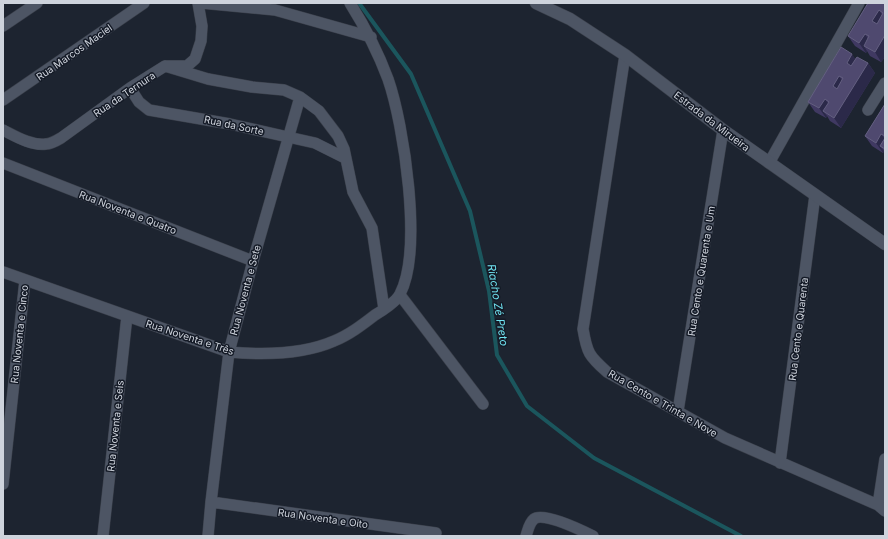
<svg xmlns="http://www.w3.org/2000/svg" width="888" height="539" viewBox="0 0 888 539" font-family="Inter,sans-serif">
<style>
.lines{fill:none;stroke-linecap:round;stroke-linejoin:round}
.stream{stroke:#1b565d;stroke-width:4}
.street-casing{stroke:#3b404b;stroke-width:12}
.secondary-casing{stroke:#3b404b;stroke-width:13}
.street{stroke:#4d5564;stroke-width:11}
.secondary{stroke:#4d5564;stroke-width:12}
.wall{fill:#403962}
.shaded-wall{fill:#2b2949}
.building{fill:#4f496f;stroke:#635f80;fill-rule:evenodd}
.labels{text-anchor:middle;stroke-width:3;stroke-linejoin:round;paint-order:stroke}
.street-label{font-size:10px;fill:#ced3dc;stroke:#141a26}
.water-label{font-size:11px;font-style:italic;fill:#70e3f1;stroke:#141a26}
</style>
<rect width="100%" height="100%" fill="#1d2430"/>
<g class="lines">
<!-- stream -->
<path class="stream" d="M359,3L411,74L470,211L489,291L497,355L527,406L594,458L741,536"/>
<!-- street casing -->
<g class="street-casing">
<path id="street" d="M201,3L275,10L371,37
M3,26L37,3
M625,55L583,329C587,353 589,356 607,372L725,438L878,505L885,511
M165,66L208,79L252,87L284,90L300,97L319,111L338,136L344,149L353,192L372,228L384,309
M130,88L139,102L149,110L230,124L288,137L315,143L345,158
M3,100L144,3
M868,110L885,83
M3,130C15,136 31,146 46,144C51,144 56,141 61,138L130,88L165,66H187L195,59L201,41L202,26L198,3
M3,163L253,261
M769,163L859,3
M3,272L229,352C263,355 302,355 334,341C349,335 362,325 375,315C382,311 397,301 400,294C423,250 404,125 388,79C378,52 365,27 350,3
M400,295L483,404
M678,411L723,130
M780,463L815,195
M3,484L25,280
M211,502L436,533
M878,505L885,459
M103,536L127,316
M208,536L211,502L229,352L253,261L300,97
M526,536C528,530 529,523 534,519C543,511 583,531 593,536"/>
</g>
<!-- secondary casing -->
<g class="secondary-casing">
<path id="secondary" d="M536,3L570,19L625,55L723,130L885,244"/>
</g>
<!-- street -->
<use href="#street" class="street"/>
<!-- secondary -->
<use href="#secondary" class="secondary"/>
</g>
<!-- wall -->
<path class="wall" d="M885,3V57L881,62L870,56L867,51L866,53L855,46L848,36Z
M856,58L868,63L875,73L841,128L830,121L827,116L826,118L815,112L808,102Z
M885,104V153L884,151L883,153L872,146L865,136Z"/>
<!-- shaded-wall -->
<path class="shaded-wall" d="M879,10L885,19L879,31L872,21Z
M865,34L871,44L864,46L867,51L866,53L859,43Z
M885,35V57L881,62L875,52Z
M852,54L859,64L854,73L847,63Z
M868,63L875,73L841,128L834,118Z
M839,76L846,86L840,96L833,86Z
M825,99L832,109L823,111L827,116L826,118L819,108Z
M881,134L885,139L880,146L884,151L883,153L876,143Z"/>
<!-- building -->
<path class="building" d="M868,3H885V35L875,52L864,46L869,36L865,34L859,43L848,36ZM879,10L883,13L877,24L872,21Z
M841,47L852,54L847,63L851,66L857,57L868,63L834,118L823,111L829,102L825,99L819,108L808,102ZM839,76L843,78L837,89L833,86Z
M885,104V136L881,134L876,143L865,136Z
M885,138V149L880,146Z"/>
<g class="labels">
<!-- street labels -->
<g class="street-label">
<text transform="translate(74 52) rotate(-35)" y="4">Rua Marcos Maciel</text>
<text transform="translate(124 94) rotate(-34)" y="4">Rua da Ternura</text>
<text transform="translate(712 121) rotate(37)" y="4">Estrada da Mirueira</text>
<text transform="translate(234 125) rotate(12)" y="4">Rua da Sorte</text>
<text transform="translate(128 212) rotate(21)" y="4">Rua Noventa e Quatro</text>
<text transform="translate(701 271) rotate(-81)" y="4">Rua Cento e Quarenta e Um</text>
<text transform="translate(245 290) rotate(-75)" y="4">Rua Noventa e Sete</text>
<text transform="translate(798 329) rotate(-83)" y="4">Rua Cento e Quarenta</text>
<text transform="translate(19 334) rotate(-84)" y="4">Rua Noventa e Cinco</text>
<text transform="translate(190 337) rotate(18)" y="4">Rua Noventa e Três</text>
<text transform="translate(663 403) rotate(30)" y="4">Rua Cento e Trinta e Nove</text>
<text transform="translate(115 426) rotate(-84)" y="4">Rua Noventa e Seis</text>
<text transform="translate(323 518) rotate(8)" y="4">Rua Noventa e Oito</text>
</g>
<!-- water labels -->
<g class="water-label">
<text transform="translate(498 305) rotate(81)" y="4">Riacho Zé Preto</text>
</g>
</g>
<!-- border -->
<rect width="888" height="539" fill="none" stroke="#ced3dc" stroke-width="8"/>
</svg>
